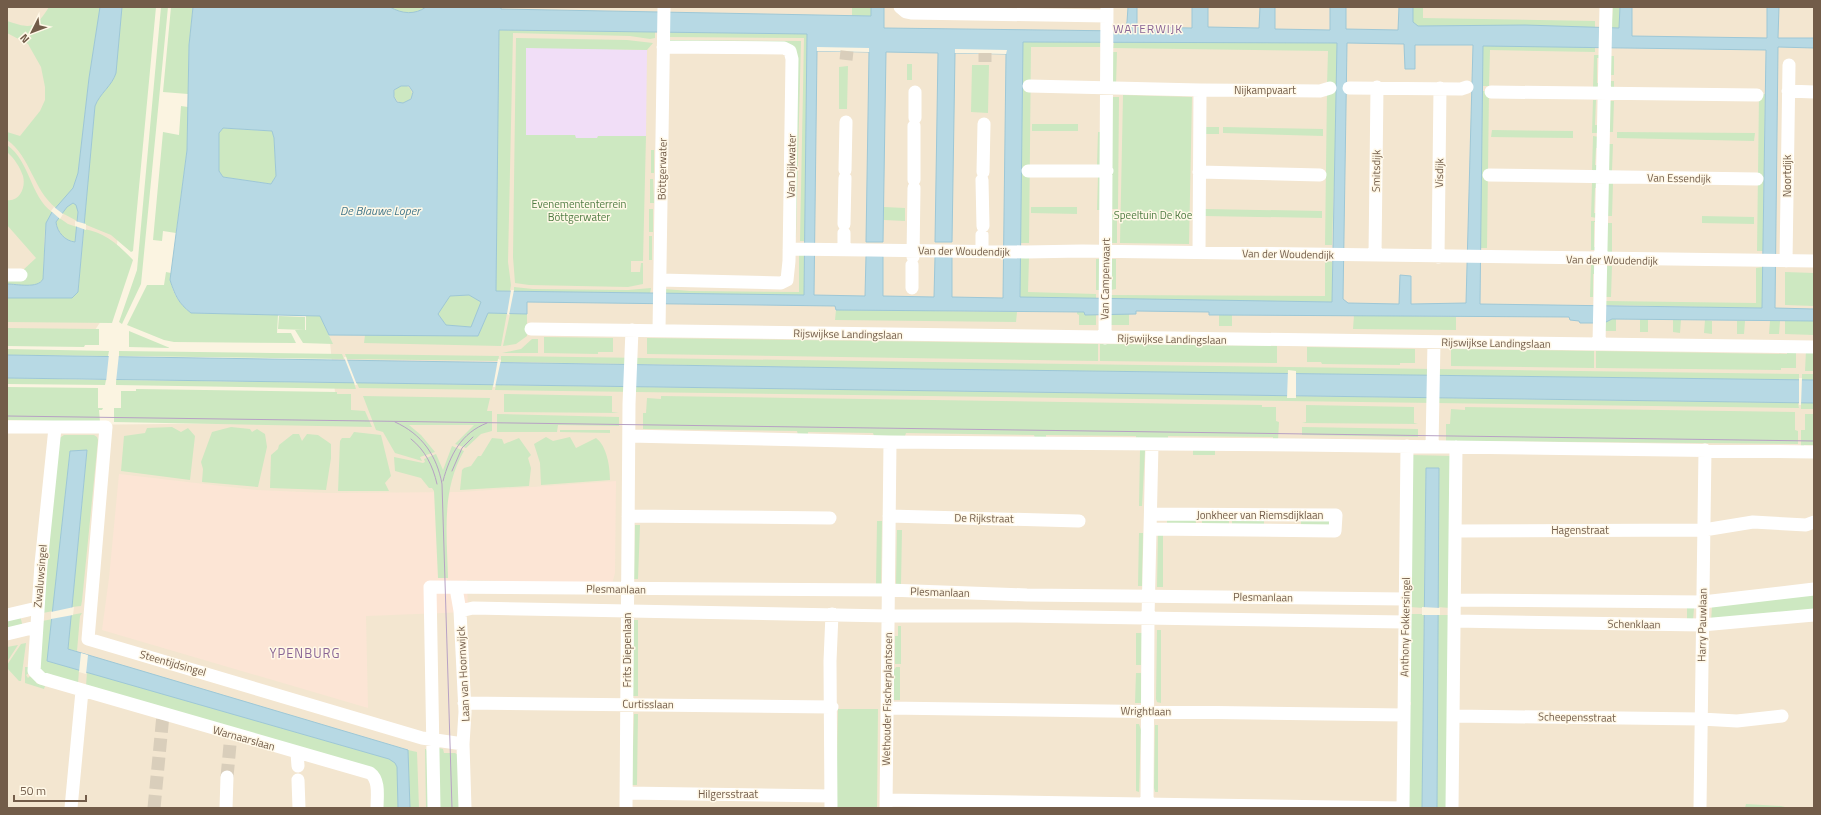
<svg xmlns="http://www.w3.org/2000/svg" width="1821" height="815" viewBox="0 0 1821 815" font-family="'Titillium Web',sans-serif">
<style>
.residential{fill:#f3e6d0}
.commercial{fill:#fce5d5}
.education{fill:#f1def7}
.green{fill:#cde8c1}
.water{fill:#b7d9e4;stroke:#9dc7d6;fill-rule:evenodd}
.pier{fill:#fbf4e1}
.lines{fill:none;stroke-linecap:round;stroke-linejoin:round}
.minor-tunnel{stroke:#d9cebb;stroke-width:13;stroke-dasharray:13 6;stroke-linecap:butt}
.minor{stroke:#fff;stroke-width:13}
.tram{stroke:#b7a1c4;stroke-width:1}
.labels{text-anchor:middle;stroke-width:3;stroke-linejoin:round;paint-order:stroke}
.street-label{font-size:11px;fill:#725c49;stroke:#fff8e7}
.park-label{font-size:11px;fill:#507d44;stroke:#fff8e7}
.neighbourhood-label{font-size:12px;letter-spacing:1px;fill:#8a6595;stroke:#fff8e7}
.water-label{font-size:12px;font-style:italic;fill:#46798c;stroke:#fff8e7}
.quarter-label{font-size:13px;letter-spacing:1px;fill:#8a6595;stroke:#fff8e7}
</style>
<rect width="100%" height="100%" fill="#fbf4e1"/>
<!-- residential -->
<path class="residential" d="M7,7H140L111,306L89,339L7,338Z
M308,7H1814V808H7V423L70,425L338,422L308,124Z"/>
<!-- commercial -->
<path class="commercial" d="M119,474L257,490L327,493L461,492L616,481L615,573L612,584L467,580L468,612L366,616L368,708L102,630L109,578Z"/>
<!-- education -->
<path class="education" d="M526,47L647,50L646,136H598V138H575V135H526Z"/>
<!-- green -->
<path class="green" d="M49,7H100L89,78L78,173L73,188L56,208C33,190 31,157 7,140V132L20,136L40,111L45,100V87L41,67L28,44L7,33V21C31,29 35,29 49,7Z
M122,7H156L133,251L131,252L111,235L84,224L95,106C100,93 112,86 116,73Z
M161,7H168L141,284L122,324L119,322L137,270Z
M171,7H193L189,45L188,94L163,92Z
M390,7H426C415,15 402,14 390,7Z
M852,7H871V16H852Z
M1413,7H1423V18L1595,21V28L1418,26L1413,23Z
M1613,7H1620L1619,28H1610L1609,22L1612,20Z
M499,30L655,32V38L650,39L630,36L513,33L508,262L511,285L510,291H496Z
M668,32L807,34L805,241H800L804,38L668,37Z
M516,38L627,40L653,43L647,50L526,48V135H575L576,138H597L598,136H646L643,261H631V272H640L641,263H643V284L628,287L529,285L515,283L513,257Z
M669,40L801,41L796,238L794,236L795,54L672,43Z
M1023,42H1100V47H1031L1029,243H1020Z
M1114,42L1338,43L1337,86L1327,85L1328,51L1113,48Z
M1483,45L1595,47V52L1490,50L1489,86H1482Z
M1112,52H1117L1116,86L1111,82Z
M1594,55H1600V58H1597V83H1600V87H1593Z
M1608,56H1614V75H1611V81H1614V87H1608Z
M907,64H912V80H907Z
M972,65H989L988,113L971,112Z
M848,66L847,109H839V67Z
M394 94a9 9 0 1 1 18 0a9 9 0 1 1-18 0Z
M1327,90H1337L1332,245H1325Z
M1482,91H1489L1487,248H1480Z
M1765,94L1763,251H1757L1759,95Z
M1123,95L1192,97L1189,244L1120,243Z
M1112,97H1119L1118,209H1111Z
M1593,100H1596L1595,125H1599V133H1592Z
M1608,101H1614L1613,132H1607Z
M181,106L188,107L187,150L176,233L163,231L162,241L153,240L163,132L179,135Z
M1032,124H1078V131H1032Z
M1206,127H1219V134H1206Z
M1223,127L1323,129V136L1223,133Z
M223,128L272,131L274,138L276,176L271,184L223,177L219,171V133Z
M1492,130L1573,131V138L1491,137Z
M1098,132H1103L1102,165H1097Z
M1617,132L1755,133L1754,141L1617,138Z
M1593,136L1599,137L1598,148H1596L1595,165H1598V171H1592Z
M1607,144H1613L1612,171H1606Z
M7,145C30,161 30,196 52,212L45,229L43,279C38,289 17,284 7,284V279L22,271L36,258L7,225V200C20,202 26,187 23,176C20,167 14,158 7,152Z
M651,150H654V173H651Z
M1098,176L1103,177L1102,210H1097Z
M650,179H653L654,203H650Z
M1592,183H1598V188H1595L1594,213H1597V218L1591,217Z
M1607,183H1613L1612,216H1606Z
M73,203L76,204L78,212L77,221L62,213L67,207Z
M884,207L905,208V221L884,220Z
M1031,207H1077V214L1031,213Z
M649,209H653V232H649Z
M1205,209L1322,211V218L1205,216Z
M1111,214H1117V243H1110Z
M1702,216L1754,217V224L1702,223Z
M58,217L68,224L77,227L76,242C65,241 58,232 56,222Z
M1591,221H1597V222H1594V247H1597V250H1591Z
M1606,223H1612V254H1606Z
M84,229C104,232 119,245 133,260L112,323L7,322V298H71L78,292Z
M649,236H652V260H649Z
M799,255H805L804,296L664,294V289L690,291L799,292Z
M1020,258H1029L1028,292L1096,294V299L1020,298Z
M1096,259H1101V290H1096Z
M1111,259H1116V289L1111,290Z
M1325,261L1332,262V302L1110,300V295L1325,296Z
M1591,265H1597V274H1593V297H1590Z
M1607,266H1612L1611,297H1605L1606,268Z
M1763,267L1762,308L1605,305L1606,301L1756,303V268Z
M166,272L171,273C169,290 179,304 191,313L278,315L277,333H291L296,343L174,342L164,340L127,325L147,285H164Z
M1785,272L1814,273V306L1785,305Z
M514,287L533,289L628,290L651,288L650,294L514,292Z
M469,295L481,302L471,327L446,325L438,314L450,296Z
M836,310L1017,312L1016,322L835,320Z
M1077,312H1084L1085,315H1096V325H1079V315L1077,314Z
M488,313H507L501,346L364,343L365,335L478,336Z
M510,314H527V336L516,344L503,346Z
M1109,314H1129V325H1109Z
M1221,314H1232V326H1219V315Z
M1354,315L1456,317V330L1353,329Z
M279,316L305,317V330L278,329Z
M306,316H320L333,344L303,343L295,330H306Z
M1612,319H1616V331H1604V323Z
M1640,319H1648V332H1640Z
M1673,319L1681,320L1680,333L1673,332Z
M1705,320L1712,321V334L1704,333Z
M1737,321H1745L1744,334H1737Z
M1770,321H1780L1779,334H1769Z
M1785,321H1814V335L1785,334Z
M7,328L99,329V345H85L84,347L7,346Z
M129,331L170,348L129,347Z
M544,337L613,338V352H598V354L544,353Z
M647,338L1098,344V361L647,354Z
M532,339H538V353H502L521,349Z
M1100,344L1277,346V363L1100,361Z
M1307,347L1415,349V363H1400V365L1322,364L1321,362H1307Z
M7,349L109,351L108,356L7,355Z
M1451,349L1594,351V368L1451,366Z
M1787,350H1796V368H1781V370L1596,368V351L1787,354Z
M1806,350L1814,351V371H1805Z
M119,351L342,354L344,359L119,356Z
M345,354L499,356L498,361L347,359Z
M501,356L1799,374V380L924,369L501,362Z
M1802,374H1814V380H1802Z
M7,378L106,380L105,385L7,384Z
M116,380L354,383L356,389L116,385Z
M357,383L493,385L492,390L359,388Z
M496,385L1798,403L1799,408L495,390Z
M7,387L98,388V408H103L102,410H99L100,422L7,420Z
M136,389L337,392V394H351V410L365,411L372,427L114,422V408H121V391H136Z
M504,394L612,396V412L619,413L504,412Z
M363,396L490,398L487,411H492V431L481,434L466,448L455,444L474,425H409L421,435L435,452L420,457L422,461L395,453L383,432L376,430Z
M661,396L1262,405V407H1276V421L1279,422L1278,441H1273V437L1168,436V440L1136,439V436L1046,435V438H1035L1034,435L906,433L905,436H874L873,433L808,432V435H798L797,431L643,429V413H646L647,398L661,399Z
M1801,403H1814V409H1801Z
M1306,405L1414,407V423L1418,424L1302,423L1306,422Z
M1465,407L1795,412V430L1798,431V444L1468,441L1446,444V424H1450L1451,409L1465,410Z
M497,414L619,417V426L558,425L557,432H497Z
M1805,414H1814V445H1804V449H1801V430H1805Z
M172,427L181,432L188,428L195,436L190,480L121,471L124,436L145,433L147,428Z
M231,427L250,429L252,432L257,429L265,434L267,447L258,487L202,482L203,469L201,462L212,432Z
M1302,427L1418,429V437L1302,435Z
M560,430H610V433L560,432Z
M354,432L381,435L391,476L385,483L389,491H338L340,441L342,438H350Z
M293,434H299L302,441L307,434L318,435L331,444V458L326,490L270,488L271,455L278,449L279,445Z
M64,435H94L97,437L98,440L82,601L81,606L72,607L87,450L70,451L53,611L43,613L58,439Z
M546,437L553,441L570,437L576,448L596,438C607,446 610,467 610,480L541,485L540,463L534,444Z
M492,438L502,439L504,444L519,438L531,455L528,458L531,468L529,486L460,490L462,470L464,468L471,466L478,456H481Z
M452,446L464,451C441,490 447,535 448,578H438L434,491L432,488H429L421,478L395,471L394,457L423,463L425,462L424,459L436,454L443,470Z
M1140,450H1145L1142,506H1139Z
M1193,450H1215V455H1193Z
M1411,455L1453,456L1450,608L1438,607L1439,469L1426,468L1424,608L1410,607Z
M1167,517L1196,518V525H1167Z
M1202,518H1229V526H1202Z
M1232,518L1264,519V527L1232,526Z
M1301,520H1331V527H1301Z
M877,521H882L881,584H876Z
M635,525H640L638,579H634Z
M897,530H902L901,584H896Z
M1139,533H1143L1142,586H1138Z
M1158,533H1163V587H1157Z
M1814,592V612L1711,622L1712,606Z
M1687,607L1694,608L1693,621H1687Z
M82,613L80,616L77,651L68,649L71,615Z
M1410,614H1424L1422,808H1406L1407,704L1411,705V702H1408Z
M20,615L23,628L7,632V617Z
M1438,615H1450L1448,808H1437Z
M53,619L47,661L79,670L78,684L42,673L38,669L42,621Z
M634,620H638V696H633Z
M898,626H901V664H895V636H898Z
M1157,630H1161V703L1157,702L1156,699Z
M1136,633H1142L1141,665H1136Z
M26,643L21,681H19L7,668V665L21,644Z
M18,645L7,662V647Z
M25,667H28L29,673L26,675L28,678L30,676L37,680L36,683L45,686L44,689L25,683Z
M896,667H900V700H894V670Z
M87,672L389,759L395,763L397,767L398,808H381V780L86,686Z
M1136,673H1141V703H1135Z
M838,709H878L877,808H836Z
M634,714H638L637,785H632Z
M1136,724H1139L1141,730L1139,792L1136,791Z
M1155,725H1158V792H1155L1154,788Z
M439,748L443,749L444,753H455L458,755L462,808H437Z
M425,749H426L429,755L428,808H426Z
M408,750L417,752L419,808H410Z
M1746,804L1781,806L1789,808H1745Z"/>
<!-- water -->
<path class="water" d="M100,7H122L116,73C112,86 100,93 95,106L78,292L72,298H7V284C17,284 38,289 43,279L46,223L52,212L73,188L78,173L89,78ZM73,203L76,205L78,212L75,242C65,241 57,232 56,222L67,207Z
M193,7H390C402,14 415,15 426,7H501V9L871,16V7H884V28L1124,31L1127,22L1128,7H1137V27L1192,28V7H1208V27L1259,28L1260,7H1275V29L1330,30V7H1346V29L1398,30L1399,7H1413V22L1418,26L1525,25L1619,28L1620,7H1632V36L1767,38V7H1779L1778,38H1814V48L1778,47L1775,308L1814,309V321L1612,319L1604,323H1580L1579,321L1570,320L1569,317L1219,315H1209V312L1136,311V314L1085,315L1084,312L836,310L835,306L527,302V314L488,313L478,336L329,335L320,316L191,313C178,303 175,295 170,280L187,150L189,45ZM499,30L807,34L804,295L496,291ZM1023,42L1337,43L1332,302L1020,297ZM1347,43L1404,44L1405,69H1415V45H1473L1466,303L1411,304V276L1400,275L1399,304L1348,303L1343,299ZM1483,46L1766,50L1762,308L1480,304ZM817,51L869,52L866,242H883L886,52L938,53L935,242H952L955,53L1006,54L1003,298L952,297V257H935L934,297L883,296V256H866L865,296L814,295ZM401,86H409L413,92L411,99L403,103L397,102L394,97V90ZM223,128L272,131L274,138L276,176L271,184L223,177L219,171V133ZM469,295L481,302L471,327L446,325L438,314L450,296Z
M7,355L924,369L1814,380V403L7,378Z
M87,450L68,649L408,750L410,808H398L397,767L395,763L389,759L47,661L70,451Z
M1426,468H1439L1437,808H1422Z"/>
<!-- pier -->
<path class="pier" d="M817,47L869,48V52L817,51Z
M955,49L1007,50L1006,54L955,53Z
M54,207L63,214L60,219L51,211Z
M75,221L86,224V230L75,226Z
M511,290H514L509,315L507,314Z
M109,354H119L116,382H106Z
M344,357H346L357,385H355Z
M498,359L501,360L495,387H493Z
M1288,370L1296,371V398H1287Z
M1799,378H1802L1801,405H1799Z
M74,607L73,615L51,619V612Z
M1422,607L1440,608V615H1422Z
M81,653L88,655L86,674L79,672Z"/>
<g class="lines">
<!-- minor-tunnel -->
<path class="minor-tunnel" d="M846,60L847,51
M985,62V53
M227,777L231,734
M154,808L163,715"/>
<!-- minor -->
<path class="minor" d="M900,7L906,12L911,13L1107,16
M1029,86L1200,90L1320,91L1330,88
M1349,88L1461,89L1467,87
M1788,91L1814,92
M1491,92L1757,95
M915,118V92
M845,170L846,122
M1028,171H1107
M983,172L984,124
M1199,172L1320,175
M1489,175L1757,179
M914,180V126
M982,180L983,226
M844,224L845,178
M789,249L1026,252L1082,251L1814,261
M844,249V233
M982,251V235
M1199,253L1200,90
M1375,255L1377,87
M913,257L914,188
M1438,257L1440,88
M1786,261L1789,65
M7,275H21
M660,280L781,283L787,280L789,261L792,59L790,51L784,48L663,47
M912,288V265
M531,329L1814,347
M659,331L664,7
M1105,338L1107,7
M1599,344L1606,7
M7,427H106L88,639L422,738L463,744
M55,428L41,564L34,671L41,678L51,681L370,773C380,780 377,797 377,808
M629,436L890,442L1299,445L1814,452
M1432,447L1434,342
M628,516L830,518
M889,516L1079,521
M1151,529L1335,531L1336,515L1151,514
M1456,531L1704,530L1753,522L1806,525L1814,522
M456,588L460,611L465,712L463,744L465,808
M1455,600L1703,602L1814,589
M460,611L473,608L888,616H1015L1405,622
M7,615L37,608
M1454,621L1702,625L1814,615
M7,634L36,627
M464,703L832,707
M887,708L1404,715
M1453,716L1701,719L1737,721L1782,716
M297,753L298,766
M298,780L299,808
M626,793L830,796
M886,800L1403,808
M71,808L82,691
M226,808L227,777
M434,808L430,587L888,590L1027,595L1405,599
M626,808L629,404L632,330
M831,808L830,661L832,614
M886,808L890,442
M1147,808L1148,618L1152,444
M1403,808L1407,446
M1452,808L1456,447
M1700,808L1705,450"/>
<!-- tram -->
<path class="tram" d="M7,416L1814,441
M395,422C422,434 437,456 442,484L452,808
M411,439C425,450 433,466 437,484
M452,471L462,448L473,437
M443,481C450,455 461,433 487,423"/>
</g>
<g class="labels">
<!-- street labels -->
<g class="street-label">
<text x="1265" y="94">Nijkampvaart</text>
<text transform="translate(791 166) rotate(-89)" y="4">Van Dijkwater</text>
<text transform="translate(662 169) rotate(-89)" y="4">Böttgerwater</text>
<text transform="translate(1376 171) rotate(-89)" y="4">Smitsdijk</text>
<text transform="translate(1439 173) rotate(-89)" y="4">Visdijk</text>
<text transform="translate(1787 176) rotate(-90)" y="4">Noortdijk</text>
<text transform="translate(1679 178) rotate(1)" y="4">Van Essendijk</text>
<text transform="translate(964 251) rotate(1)" y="4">Van der Woudendijk</text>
<text transform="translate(1288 254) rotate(1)" y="4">Van der Woudendijk</text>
<text transform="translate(1612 260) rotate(1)" y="4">Van der Woudendijk</text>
<text transform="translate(1105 279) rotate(-89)" y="4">Van Campenvaart</text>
<text transform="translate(848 334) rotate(1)" y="4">Rijswijkse Landingslaan</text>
<text transform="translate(1172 339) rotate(1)" y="4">Rijswijkse Landingslaan</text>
<text transform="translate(1496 343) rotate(1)" y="4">Rijswijkse Landingslaan</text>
<text x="1260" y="519">Jonkheer van Riemsdijklaan</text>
<text transform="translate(984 518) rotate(1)" y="4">De Rijkstraat</text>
<text x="1580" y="534">Hagenstraat</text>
<text transform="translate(40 576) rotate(-85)" y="4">Zwaluwsingel</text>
<text transform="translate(616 589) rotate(1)" y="4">Plesmanlaan</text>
<text transform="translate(940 592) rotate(2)" y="4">Plesmanlaan</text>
<text transform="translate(1263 597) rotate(1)" y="4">Plesmanlaan</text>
<text transform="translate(1634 624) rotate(1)" y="4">Schenklaan</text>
<text transform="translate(1702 625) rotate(-89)" y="4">Harry Pauwlaan</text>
<text transform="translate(1405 627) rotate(-89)" y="4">Anthony Fokkersingel</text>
<text transform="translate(627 650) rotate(-90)" y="4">Frits Diepenlaan</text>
<text transform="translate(173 663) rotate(16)" y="4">Steentijdsingel</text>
<text transform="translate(463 674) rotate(-93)" y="4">Laan van Hoornwijck</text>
<text transform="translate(887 699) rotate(-89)" y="4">Wethouder Fischerplantsoen</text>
<text transform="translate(648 704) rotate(1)" y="4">Curtisslaan</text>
<text transform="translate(1146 711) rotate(1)" y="4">Wrightlaan</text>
<text transform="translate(1577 717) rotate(1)" y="4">Scheepensstraat</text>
<text transform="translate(244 738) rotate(16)" y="4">Warnaarslaan</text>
<text x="728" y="798">Hilgersstraat</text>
</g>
<!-- park labels -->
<g class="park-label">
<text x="579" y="208">Evenemententerrein<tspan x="579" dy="13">Böttgerwater</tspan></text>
<text x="1153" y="219">Speeltuin De Koe</text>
</g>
<!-- neighbourhood labels -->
<g class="neighbourhood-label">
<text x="1148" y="33">WATERWIJK</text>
</g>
<!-- water labels -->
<g class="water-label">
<text x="380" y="215">De Blauwe Loper</text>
</g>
<!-- quarter labels -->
<g class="quarter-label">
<text x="305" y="658">YPENBURG</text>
</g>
</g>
<!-- border -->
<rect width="1821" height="815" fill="none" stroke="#725c49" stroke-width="16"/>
<!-- north arrow -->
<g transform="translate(32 32) rotate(228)" stroke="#fff8e7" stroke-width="3" paint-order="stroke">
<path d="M0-3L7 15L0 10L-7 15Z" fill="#725c49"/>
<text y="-6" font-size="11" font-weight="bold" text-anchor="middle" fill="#725c49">N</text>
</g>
<!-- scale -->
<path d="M14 795v6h72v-6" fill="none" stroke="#725c49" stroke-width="2"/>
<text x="20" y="795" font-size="12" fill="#725c49" stroke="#fff8e7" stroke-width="3" paint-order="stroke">50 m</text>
</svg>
